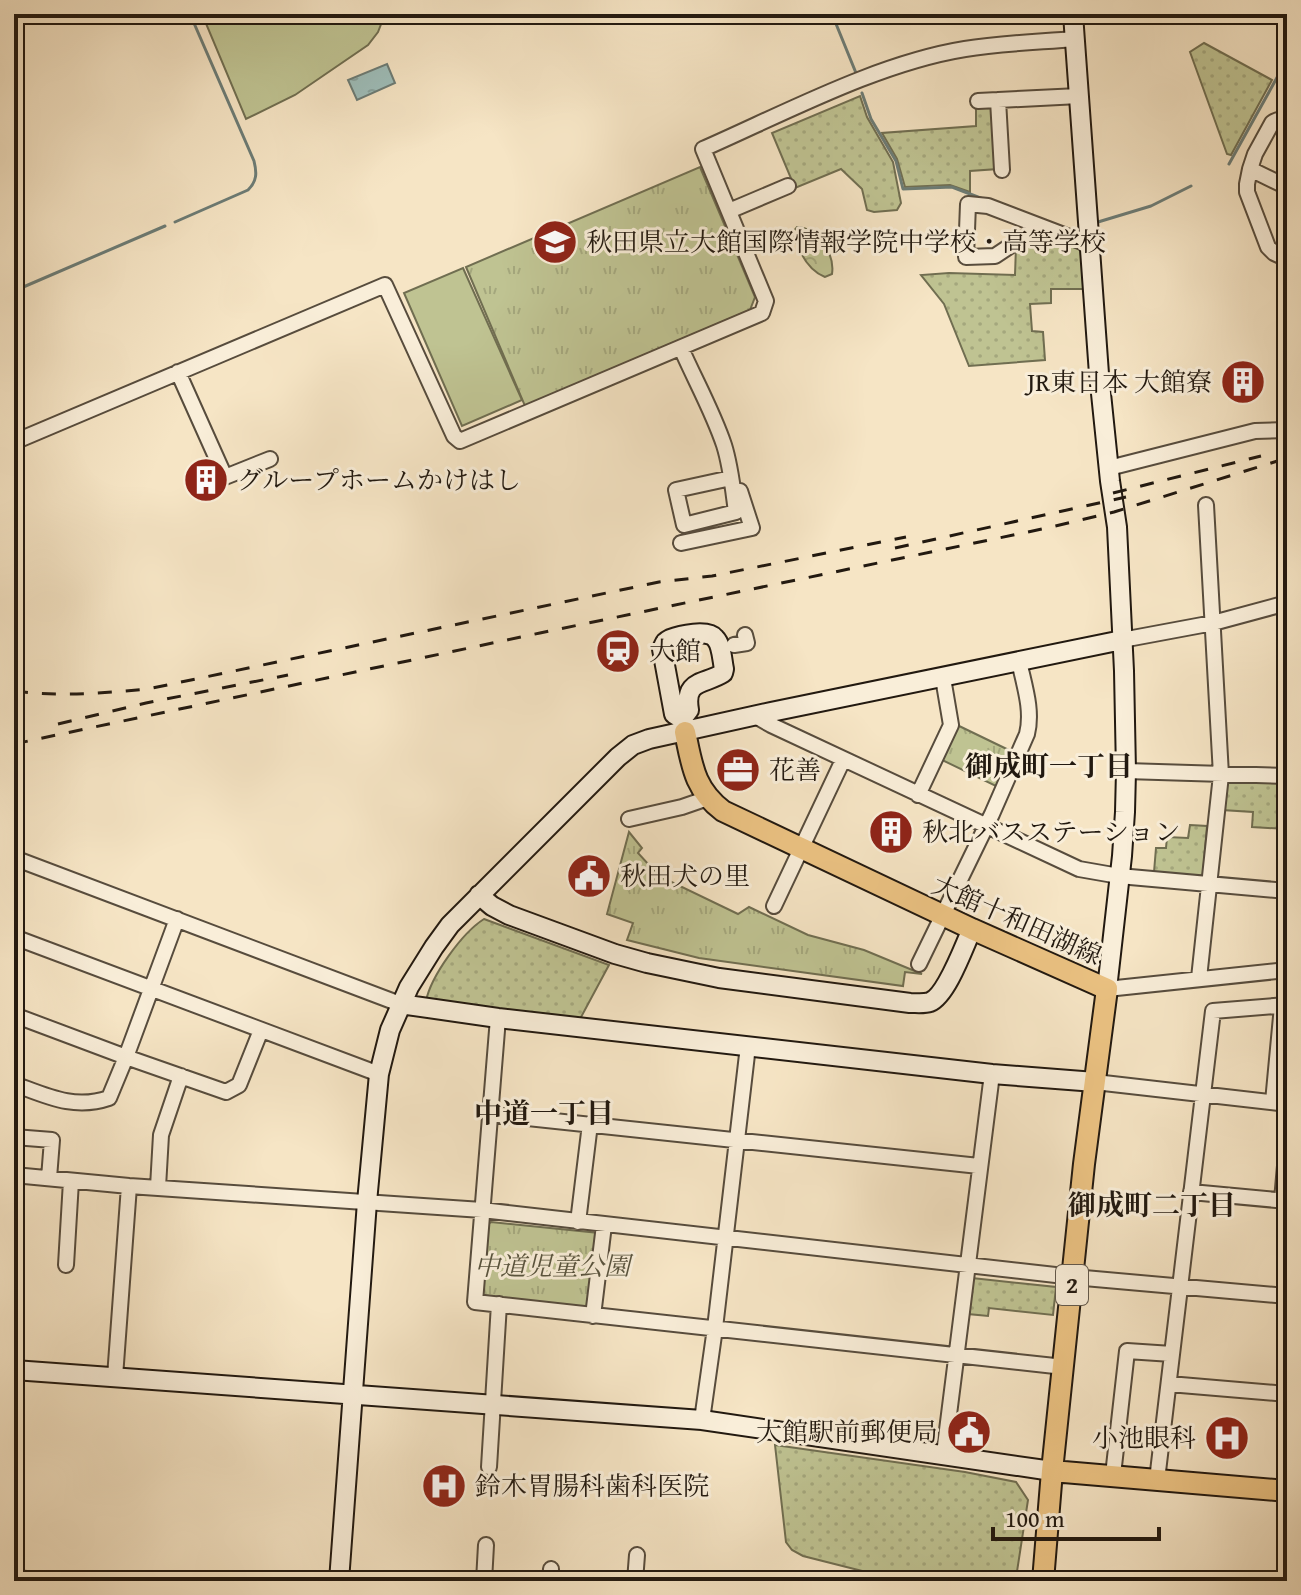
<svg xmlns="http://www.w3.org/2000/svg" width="1301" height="1595" viewBox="0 0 1301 1595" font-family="'Gentium Book Plus','Noto Serif JP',serif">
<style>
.grass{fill:url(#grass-dots);stroke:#706e51;stroke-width:2}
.forest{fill:url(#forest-crowns);stroke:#706e51;stroke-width:2}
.park{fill:url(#park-tufts);stroke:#706e51;stroke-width:2}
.garden{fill:#bfc392;stroke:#706e51;stroke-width:2}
.water{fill:url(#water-ripples);stroke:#6c7c76;stroke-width:2}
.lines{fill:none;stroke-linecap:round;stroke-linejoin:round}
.stream{stroke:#6c7c76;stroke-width:3}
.street-casing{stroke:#574c3d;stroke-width:18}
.secondary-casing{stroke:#221910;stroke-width:22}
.primary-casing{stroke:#221910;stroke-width:24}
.street{stroke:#f9eed9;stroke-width:14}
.secondary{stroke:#f9eed9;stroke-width:18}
.primary{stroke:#ebc282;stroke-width:20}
.rail{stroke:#221910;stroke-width:3;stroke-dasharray:14 14;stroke-linecap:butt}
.labels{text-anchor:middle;stroke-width:6;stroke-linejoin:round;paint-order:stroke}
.shield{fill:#f9eed9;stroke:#62594c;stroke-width:2}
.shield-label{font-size:24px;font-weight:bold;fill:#221910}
.poi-label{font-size:26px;fill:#221910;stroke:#f9eed9;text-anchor:start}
.street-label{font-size:26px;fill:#221910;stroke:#f9eed9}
.park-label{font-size:26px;font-style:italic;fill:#59543e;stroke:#f9eed9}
.neighbourhood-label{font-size:28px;font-weight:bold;fill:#221910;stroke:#f9eed9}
</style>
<defs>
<pattern id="grass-dots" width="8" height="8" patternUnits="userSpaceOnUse" patternTransform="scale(2)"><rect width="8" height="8" fill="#bfc392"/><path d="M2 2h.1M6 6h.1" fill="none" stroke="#a4a77d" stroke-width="1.8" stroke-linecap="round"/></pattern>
<pattern id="forest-crowns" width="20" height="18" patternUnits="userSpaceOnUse" patternTransform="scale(2)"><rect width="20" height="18" fill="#bfc392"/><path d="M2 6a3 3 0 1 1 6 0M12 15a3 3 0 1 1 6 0" fill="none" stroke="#a4a77d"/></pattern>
<pattern id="park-tufts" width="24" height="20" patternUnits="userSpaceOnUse" patternTransform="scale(2)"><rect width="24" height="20" fill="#bfc392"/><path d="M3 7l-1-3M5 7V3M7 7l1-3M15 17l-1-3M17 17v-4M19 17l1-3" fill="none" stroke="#a4a77d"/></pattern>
<pattern id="water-ripples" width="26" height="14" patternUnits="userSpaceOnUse" patternTransform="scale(2)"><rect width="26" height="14" fill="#9ebeba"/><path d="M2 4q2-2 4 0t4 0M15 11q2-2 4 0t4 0" fill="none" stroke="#88a39f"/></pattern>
</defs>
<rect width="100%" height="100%" fill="#f6e5c5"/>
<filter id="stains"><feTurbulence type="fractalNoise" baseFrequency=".0025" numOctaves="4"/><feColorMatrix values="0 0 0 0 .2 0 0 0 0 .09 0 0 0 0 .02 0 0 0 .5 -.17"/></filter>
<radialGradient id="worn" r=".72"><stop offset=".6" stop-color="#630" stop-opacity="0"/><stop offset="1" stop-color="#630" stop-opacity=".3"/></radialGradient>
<!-- grass -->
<path class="grass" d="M1204,43L1272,80L1231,155L1227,154L1190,52Z
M860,96L867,117L893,162L901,203L897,210L874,212L867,210L862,189L841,169L795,188L772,133Z
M976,106H990L993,108L998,169L970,171V192L950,185L905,187L897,159L882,133L976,126Z
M1025,242L1073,245L1082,252L1085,289H1051V303L1030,304L1032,331L1043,332L1045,360L969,366L944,304L921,275L949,273L1015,275L1016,246Z
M1228,779L1287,781V829L1252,827L1253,812L1222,810L1224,784Z
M1190,825L1207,826L1203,874L1198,877L1154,872L1156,848H1166L1167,837L1188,838Z
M484,919L609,965L580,1019L426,1001C431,976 462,933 484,919Z
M972,1278L1056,1287L1053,1315L989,1308L988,1316L968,1314Z
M775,1445L965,1472L1016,1482L1028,1500L1016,1578L1001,1577L990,1581H914L882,1576L803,1556L792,1550L786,1542Z"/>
<!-- forest -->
<path class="forest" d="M797,227C818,228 835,254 832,274L825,277C807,270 798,250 793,232Z"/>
<!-- park -->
<path class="park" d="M700,167L755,297L750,310L525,406L466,267Z
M955,724L1017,754L1000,788L938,758Z
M629,832L642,848L638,853L659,876L738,914L749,907L808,935L864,950L922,974L905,972L903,986L699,958L627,940L633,923L607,914Z
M491,1222L599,1233L591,1306L586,1309L481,1297L486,1226Z"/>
<!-- garden -->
<path class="garden" d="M202,14H385L378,32L368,45L295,95L246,119Z
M463,268L522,400L462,426L404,293Z"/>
<!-- water -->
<path class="water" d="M387,64L395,83L357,100L348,80Z"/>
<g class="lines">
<!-- stream -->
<path class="stream" d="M832,14L856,73
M650,16L655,14
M862,93L871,119L896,161L903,189L952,187L983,199
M1229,164L1279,74L1287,76
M175,222L248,190C257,181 257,173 254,161L190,14
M1098,222L1151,206L1191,186
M14,291L165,226"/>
<!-- street casing -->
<g class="street-casing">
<path id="street" d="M1192,16L1193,14
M998,100L1002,170
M978,101L1079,96
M1287,121C1281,119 1277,119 1272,123L1255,154L1250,169L1287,187
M1250,169L1247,184V192L1268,247L1274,253L1287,259
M729,211L788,186
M1040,226L995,256L966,257L968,204L988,206L1090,245
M681,348C695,380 713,412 724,445C731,467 733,490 736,512L684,525L676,490L731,478
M178,372L225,477L270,459
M14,442L385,285L454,436L460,441L762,313L766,301L703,149C785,113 878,63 965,49C1001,43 1039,42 1075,39
M1109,468L1255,431L1287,430
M681,543L752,528L740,491
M1122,640L1213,623L1287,603
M734,645L747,643L745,635
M757,717L771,725L1079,869L1119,876L1287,891
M1126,771L1287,776
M918,795L951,725L943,678
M629,819L682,807L708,798
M14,858L400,1004
M774,906L843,760
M14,937L379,1074
M919,964L992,814L1027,734C1033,710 1024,685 1019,661
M1285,970L1287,953
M1199,978L1221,775L1206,505
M1107,989L1287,970
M14,1015L126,1057L177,919
M498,1018L475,1302L1064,1367
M1095,1082L1287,1104
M14,1084C47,1096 74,1110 109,1098L126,1057L226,1092L239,1085L261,1030
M1273,1102L1282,1006
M489,1114L979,1166
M14,1137L52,1140L49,1178
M14,1175L129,1186L482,1210L1073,1277L1287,1296
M158,1187L161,1135L181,1076
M1191,1192L1287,1201
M1282,1200L1287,1143
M578,1222L590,1124
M66,1265L71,1181
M593,1316L604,1225
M115,1377L129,1186
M1169,1384L1287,1394
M702,1420L715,1328L748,1046
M944,1454L992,1074
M489,1467L499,1304
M1113,1475L1127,1351L1172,1354
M1157,1480L1213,1011L1287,1005
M14,1578L52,1581
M1043,1578L1082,1581
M484,1581L486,1545
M550,1581L551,1569
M635,1581L637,1555"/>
</g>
<!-- secondary casing -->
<g class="secondary-casing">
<path id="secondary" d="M1073,14L1099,374L1110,481L1117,527L1124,671L1126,771L1125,812L1122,856L1107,989
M682,719L689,710C684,679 704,685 723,673L724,669C722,660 722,645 715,638C708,629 680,635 670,639C664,642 665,643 662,649L674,714L682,719L685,732
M479,895L492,906L509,915L615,954L647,963L719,978L910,1003C917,1003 924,1004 930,1002C947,995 964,946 972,929
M400,1004L498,1018L992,1074L1095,1082
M14,1370L702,1420L1052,1471
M339,1581L367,1202L379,1074L390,1030L409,987L434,947L450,925L618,757L633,745L649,739L771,712L1122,640"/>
</g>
<!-- primary casing -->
<g class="primary-casing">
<path id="primary" d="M685,732C692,765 694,789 723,811L972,929L1107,989L1084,1164L1052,1471L1043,1581
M1052,1471L1287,1491"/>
</g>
<!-- street -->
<use href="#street" class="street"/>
<!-- secondary -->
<use href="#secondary" class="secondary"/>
<!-- primary -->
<use href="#primary" class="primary"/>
<!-- rail -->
<path class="rail" d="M1113,493L1261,456
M895,548L1126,497
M14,691C59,697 103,693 148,689L659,582L712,576L906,537
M58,724L146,703L288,675
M14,744L540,633L1047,528L1114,512L1287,458"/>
</g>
<!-- icons -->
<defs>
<g id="school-disc" transform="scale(2.3)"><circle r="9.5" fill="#8f2418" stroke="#f9eed9"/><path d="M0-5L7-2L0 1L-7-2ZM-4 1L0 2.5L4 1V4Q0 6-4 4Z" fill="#fff"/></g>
<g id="building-disc" transform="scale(2.3)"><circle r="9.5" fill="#8f2418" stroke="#f9eed9"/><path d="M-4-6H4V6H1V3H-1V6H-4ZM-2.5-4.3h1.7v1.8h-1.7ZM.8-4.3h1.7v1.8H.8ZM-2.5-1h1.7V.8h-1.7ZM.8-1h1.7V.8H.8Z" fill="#fff"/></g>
<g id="station-disc" transform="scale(2.3)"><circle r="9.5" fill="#8f2418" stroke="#f9eed9"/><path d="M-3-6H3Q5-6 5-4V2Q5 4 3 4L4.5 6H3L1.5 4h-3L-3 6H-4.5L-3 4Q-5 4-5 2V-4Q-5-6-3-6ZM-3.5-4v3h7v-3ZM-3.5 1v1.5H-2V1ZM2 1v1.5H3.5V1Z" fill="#fff"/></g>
<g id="office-disc" transform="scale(2.3)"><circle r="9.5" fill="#8f2418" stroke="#f9eed9"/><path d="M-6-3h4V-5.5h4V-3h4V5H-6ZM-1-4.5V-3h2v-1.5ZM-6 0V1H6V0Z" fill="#fff"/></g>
<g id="civic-disc" transform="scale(2.3)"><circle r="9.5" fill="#8f2418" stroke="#f9eed9"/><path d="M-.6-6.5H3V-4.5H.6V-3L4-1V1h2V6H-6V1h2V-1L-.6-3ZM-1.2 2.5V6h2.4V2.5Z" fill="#fff"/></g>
<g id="hospital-disc" transform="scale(2.3)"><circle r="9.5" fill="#8f2418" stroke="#f9eed9"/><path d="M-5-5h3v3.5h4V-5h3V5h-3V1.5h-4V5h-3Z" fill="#fff"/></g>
</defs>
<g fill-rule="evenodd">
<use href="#school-disc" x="555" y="242"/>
<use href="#building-disc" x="1243" y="382"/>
<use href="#building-disc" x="206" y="480"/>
<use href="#station-disc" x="618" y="651"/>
<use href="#office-disc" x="738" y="770"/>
<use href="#building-disc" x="891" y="832"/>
<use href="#civic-disc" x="589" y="876"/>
<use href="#civic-disc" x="969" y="1432"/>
<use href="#hospital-disc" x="1227" y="1438"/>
<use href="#hospital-disc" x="444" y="1486"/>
</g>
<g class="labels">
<!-- shield labels -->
<rect class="shield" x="1056" y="1265" width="32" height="40" rx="6"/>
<g class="shield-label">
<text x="1072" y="1293">2</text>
</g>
<!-- poi labels -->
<g class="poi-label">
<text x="586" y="251">秋田県立大館国際情報学院中学校・高等学校</text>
<text x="1212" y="391" text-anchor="end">JR東日本 大館寮</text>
<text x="237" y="489">グループホームかけはし</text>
<text x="649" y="660">大館</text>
<text x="769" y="779">花善</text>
<text x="922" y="841">秋北バスステーション</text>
<text x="620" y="885">秋田犬の里</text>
<text x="938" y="1441" text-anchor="end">大館駅前郵便局</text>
<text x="1196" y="1447" text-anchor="end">小池眼科</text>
<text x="475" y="1495">鈴木胃腸科歯科医院</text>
</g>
<!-- street labels -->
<g class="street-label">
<text transform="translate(1017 920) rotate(24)" y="9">大館十和田湖線</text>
</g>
<!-- park labels -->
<g class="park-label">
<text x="552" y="1275">中道児童公園</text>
</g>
<!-- neighbourhood labels -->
<g class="neighbourhood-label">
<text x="1049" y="776">御成町一丁目</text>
<text x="544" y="1123">中道一丁目</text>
<text x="1152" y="1215">御成町二丁目</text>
</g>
</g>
<!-- margin -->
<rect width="1301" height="1595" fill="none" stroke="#f6e5c5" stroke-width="48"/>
<rect x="16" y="16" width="1269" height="1563" fill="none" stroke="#221910" stroke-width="4"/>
<rect x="24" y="24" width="1253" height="1547" fill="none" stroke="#221910" stroke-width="2"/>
<!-- scale -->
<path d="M993 1527v12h166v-12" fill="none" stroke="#221910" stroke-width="4"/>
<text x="1005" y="1527" font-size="24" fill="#221910" stroke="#f9eed9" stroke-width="6" paint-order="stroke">100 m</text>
<rect width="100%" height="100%" filter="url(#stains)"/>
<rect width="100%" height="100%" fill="url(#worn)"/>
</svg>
